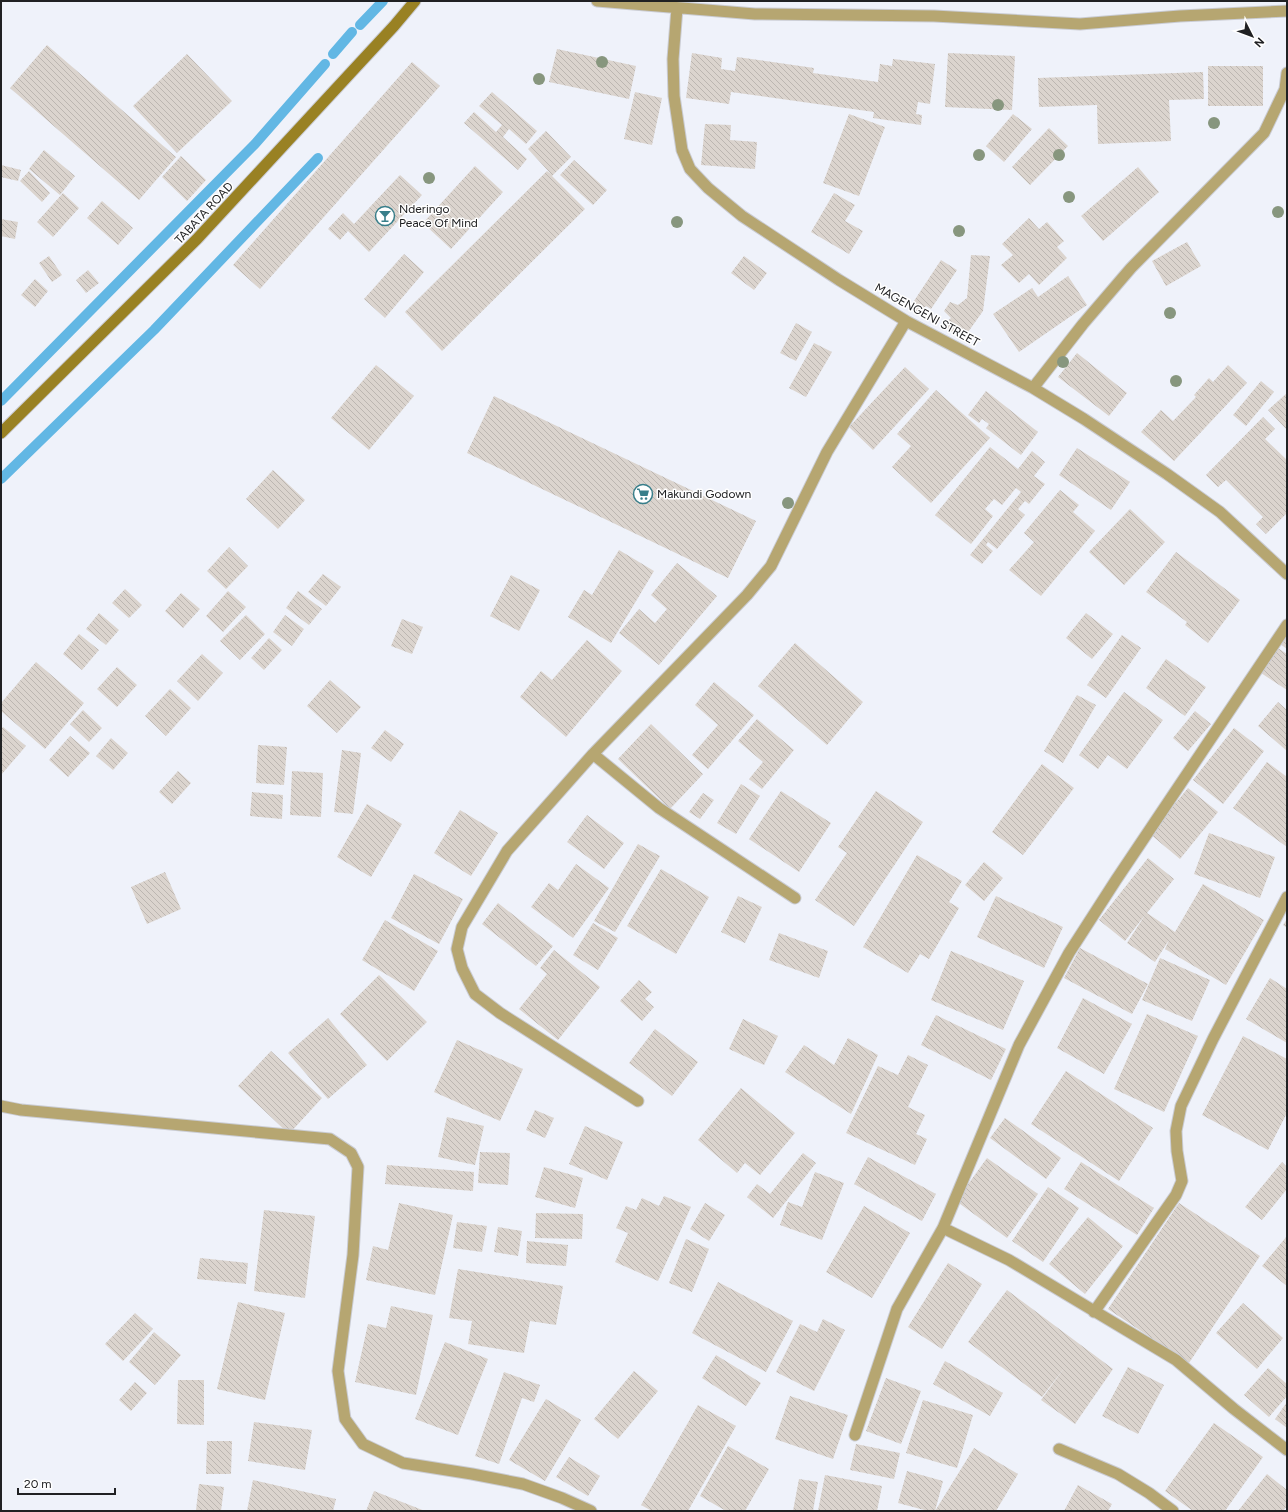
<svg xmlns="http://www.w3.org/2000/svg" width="1288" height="1512" viewBox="0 0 1288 1512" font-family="Figtree,sans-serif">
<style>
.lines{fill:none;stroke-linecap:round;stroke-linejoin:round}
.stream{stroke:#62b7e4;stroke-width:10}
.building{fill:url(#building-back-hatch)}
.minor-casing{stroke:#caccd3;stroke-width:13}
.secondary-casing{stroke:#caccd3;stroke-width:13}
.minor{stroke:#b6a671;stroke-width:11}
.secondary{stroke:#998123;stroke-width:11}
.tree{fill:#87967e}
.labels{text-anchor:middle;stroke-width:3;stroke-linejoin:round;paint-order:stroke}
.poi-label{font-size:12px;fill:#202123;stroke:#fff;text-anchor:start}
.street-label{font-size:12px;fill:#202123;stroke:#fff}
</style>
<defs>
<pattern id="building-back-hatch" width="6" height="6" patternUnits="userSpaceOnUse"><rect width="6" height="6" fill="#dbd4ce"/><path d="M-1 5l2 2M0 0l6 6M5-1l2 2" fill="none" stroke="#bcb6b1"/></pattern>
</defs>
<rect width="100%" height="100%" fill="#eff2fa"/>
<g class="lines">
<!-- stream -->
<path class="stream" d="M360,25L383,1
M333,54L352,32
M1,401L255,144L325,64
M1,479L154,330L318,158"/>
</g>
<!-- building -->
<path class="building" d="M47,45L176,157L139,200L10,88Z
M557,49L636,66L629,99L549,82Z
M692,53L722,58L721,69L735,71L737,57L814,68L813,73L878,82L880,64L892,66L893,59L935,64L930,104L918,102L916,114L922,115L921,125L873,118L874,112L731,92L729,104L686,98Z
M948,53L1015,56L1012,110L945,107Z
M187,54L232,101L177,153L133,106Z
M412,62L440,86L260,289L233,265Z
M1208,66H1263V106H1208Z
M1203,72L1204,99L1169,100L1171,141L1098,144L1097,105L1039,107L1038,78Z
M492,92L537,131L526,144L509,129L503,137L527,159L518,170L464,123L474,112L496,132L502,125L479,106Z
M635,92L662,98L652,145L624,139Z
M849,114L885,127L859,196L823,183Z
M1013,114L1032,129L1004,162L986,146Z
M705,124L731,125L730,140L757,142L755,169L701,165Z
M1049,128L1068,146L1030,185L1012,167Z
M546,131L571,157L552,176L585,209L442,351L405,312L547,171L551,174L528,149Z
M44,150L75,176L60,195L29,169Z
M181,156L206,180L187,201L162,177Z
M574,160L607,190L593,205L560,175Z
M1,165L21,170L18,181L1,177Z
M475,166L503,192L451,249L423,223Z
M1138,167L1159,192L1103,241L1081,216Z
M29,171L50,193L42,202L20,181Z
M400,175L422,195L369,252L348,231L340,240L328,229L343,213L354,224Z
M63,193L79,208L53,237L37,222Z
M834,193L855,205L845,221L863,231L849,254L811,232Z
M102,201L133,228L118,245L87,218Z
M1029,218L1039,229L1047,222L1064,241L1057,247L1067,258L1039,285L1029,274L1019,283L1001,265L1013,255L1002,244Z
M1,219L18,222L15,239L1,236Z
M1187,242L1201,266L1166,286L1152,261Z
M404,254L424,272L385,318L364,299Z
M971,255L990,256L983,311L966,335L959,328L952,332L943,325L951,318L944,311L950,302L958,305L967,298Z
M49,256L62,275L52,282L39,263Z
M744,256L767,273L754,290L731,273Z
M941,260L957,270L931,309L926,306L920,314L910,307Z
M88,270L99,283L86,293L76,280Z
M1068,276L1087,305L1019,352L993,314L1032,288L1038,297Z
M35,279L48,291L35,307L21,295Z
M796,323L812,332L796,361L780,353Z
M814,343L832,352L806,397L789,388Z
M1077,353L1127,393L1109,416L1058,377Z
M376,365L414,396L369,450L331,418Z
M1228,365L1247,383L1174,461L1141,432L1161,410L1173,421L1196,397L1194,395L1209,378L1213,382Z
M905,367L929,389L873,450L849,427Z
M1261,381L1274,392L1246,426L1233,415Z
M936,390L990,438L931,503L892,467L911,446L897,434Z
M986,391L1038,432L1021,455L986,428L989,424L982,419L979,423L968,415Z
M1287,393V430L1268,410Z
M494,396L756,521L728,578L467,453Z
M1263,417L1275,429L1265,439L1287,460V513L1266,534L1256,524L1263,517L1226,480L1218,487L1206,475Z
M990,447L1018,469L1032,451L1045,462L1034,476L1045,484L1029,504L1025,501L1018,509L1025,515L997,549L988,542L986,545L993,551L982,564L970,555L1021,492L1016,488L1002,505L994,499L985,509L993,516L971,544L935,515Z
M1077,448L1130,482L1111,510L1059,475Z
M273,470L305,500L278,529L246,499Z
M1060,490L1079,505L1073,512L1095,531L1041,596L1009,570L1034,542L1024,533Z
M1130,509L1165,542L1124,585L1089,552Z
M229,547L248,566L226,589L207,571Z
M619,550L654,571L611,643L568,617L584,590L592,595Z
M1176,552L1240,600L1208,643L1185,625L1187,622L1146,592Z
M677,563L717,596L659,665L619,633L639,609L655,623L667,609L651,595Z
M323,574L341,587L326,606L308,592Z
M511,575L540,590L519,631L490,616Z
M125,589L142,605L129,618L112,603Z
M228,591L246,607L223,632L206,616Z
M298,591L322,609L309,625L286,608Z
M181,593L200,609L183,628L165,611Z
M99,613L119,630L106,645L86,629Z
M1086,613L1113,634L1092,659L1066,638Z
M246,615L265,634L240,660L220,641Z
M285,615L304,629L292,646L273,632Z
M402,619L423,627L412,654L391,646Z
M79,634L99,650L82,670L63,654Z
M1122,635L1141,648L1106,698L1087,685Z
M1287,635V649L1280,644Z
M269,638L282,650L264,670L251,658Z
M587,640L622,671L566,737L520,697L541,671L552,680Z
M795,643L863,702L827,745L758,686Z
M1278,648L1287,654V690L1261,673Z
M202,654L223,673L198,701L177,681Z
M1166,659L1206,687L1185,716L1146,688Z
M36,662L84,703L45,749L1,711V703Z
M117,667L137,685L117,707L97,689Z
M330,680L361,707L337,733L307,706Z
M714,682L754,715L708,769L692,755L718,725L695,705Z
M170,689L191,708L166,736L145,716Z
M1124,692L1163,720L1127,769L1108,755L1098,769L1079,755Z
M1077,695L1096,705L1063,763L1044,751Z
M1278,702L1287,710V751L1258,726Z
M83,710L102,728L89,742L70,724Z
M1195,711L1211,724L1188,751L1173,738Z
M757,719L794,750L762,789L749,779L763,762L738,741Z
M651,724L703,774L670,809L618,759Z
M3,727L26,746L1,775V729Z
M1234,728L1264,751L1223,804L1193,780Z
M385,730L404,744L391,762L371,748Z
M70,736L90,753L68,777L49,760Z
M111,738L128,753L113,770L96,756Z
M258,745L287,747L284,785L256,783Z
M342,750L361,753L353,814L334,812Z
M1267,762L1287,777V847L1233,808Z
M1042,764L1074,788L1023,855L992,832Z
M178,771L191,783L172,804L159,792Z
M292,771L323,773L321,817L290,815Z
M741,784L760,796L736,834L717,823Z
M1188,788L1218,812L1180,859L1150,834Z
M781,791L831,823L799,872L749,839Z
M876,791L923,822L854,926L815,900L847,853L838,847Z
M252,792L283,795L282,819L250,816Z
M703,793L714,800L700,819L689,812Z
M367,804L402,824L371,877L337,857Z
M460,810L498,833L471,876L434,853Z
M587,815L624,843L604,869L567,842Z
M1209,833L1275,857L1260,898L1194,874Z
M638,844L660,856L615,932L594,921Z
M917,855L962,881L949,902L959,908L929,959L920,954L908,973L863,947Z
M1148,858L1174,879L1147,913L1175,932L1203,884L1264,920L1226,985L1165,949L1169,940L1155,962L1127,943L1145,915L1125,941L1099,920Z
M984,862L1003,878L984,901L965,885Z
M576,864L609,888L573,938L531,907L549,883L558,890Z
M661,869L709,897L676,954L627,926Z
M165,872L181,909L147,924L131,887Z
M414,874L463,899L439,944L391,918Z
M738,896L762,907L745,943L721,932Z
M996,896L1063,927L1044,968L977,937Z
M498,903L553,946L536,966L482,924Z
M1287,919V928L1283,925Z
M385,920L438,951L414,991L362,960Z
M593,923L618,938L598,970L573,955Z
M779,933L828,951L819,978L769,960Z
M1080,948L1148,984L1132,1014L1064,978Z
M554,950L600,987L558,1040L519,1009L547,974L540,968Z
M951,951L1024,981L1003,1030L931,1000Z
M1160,958L1210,980L1192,1021L1142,1000Z
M379,975L427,1022L387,1061L340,1014Z
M1270,978L1287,989V1043L1246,1019Z
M639,980L652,992L645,999L654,1007L642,1021L620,1001Z
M1083,998L1132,1024L1104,1074L1057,1048Z
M1147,1014L1198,1036L1164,1112L1114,1089Z
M936,1015L1006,1049L991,1080L921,1045Z
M328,1018L367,1065L328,1099L288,1053Z
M743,1019L778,1036L764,1065L729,1049Z
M655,1029L698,1062L672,1096L629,1063Z
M1243,1036L1287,1059V1113L1268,1150L1202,1115Z
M848,1038L878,1055L851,1114L785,1072L804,1045L834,1065Z
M457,1040L523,1069L500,1121L434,1092Z
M271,1051L322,1098L289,1134L238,1086Z
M908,1055L928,1065L908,1107L925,1115L916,1134L927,1139L915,1165L846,1133L878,1066L898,1075Z
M1066,1071L1153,1128L1119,1181L1031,1124Z
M741,1088L795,1133L760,1175L745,1163L737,1173L698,1140Z
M535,1110L554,1118L545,1138L526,1130Z
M447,1117L484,1126L475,1165L438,1157Z
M1005,1118L1061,1158L1046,1179L990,1138Z
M585,1126L623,1142L607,1180L569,1164Z
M480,1152L510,1153L508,1185L478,1183Z
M803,1153L816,1163L773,1218L747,1197L757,1184L770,1194Z
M868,1157L936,1194L922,1221L854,1184Z
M987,1158L1038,1194L1007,1238L956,1201Z
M1081,1162L1154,1208L1137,1235L1064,1189Z
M1282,1162L1287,1167V1189L1262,1220L1245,1207Z
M387,1165L474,1172L473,1191L385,1184Z
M544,1167L583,1178L575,1208L535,1197Z
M815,1172L844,1183L822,1240L780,1225L788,1202L802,1207Z
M1048,1187L1079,1208L1043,1262L1012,1241Z
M664,1196L691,1207L658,1281L615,1262L628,1233L616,1228L626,1206L636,1210L642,1198L659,1206Z
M399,1203L453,1215L435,1295L366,1280L373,1246L388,1250Z
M705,1203L725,1215L709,1241L690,1229Z
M1179,1203L1260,1256L1189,1363L1108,1309Z
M864,1206L910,1233L872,1298L826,1272Z
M264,1210L315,1216L305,1298L254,1291Z
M536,1213L583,1214L582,1239L535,1238Z
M1088,1217L1123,1246L1085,1294L1049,1264Z
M457,1222L487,1226L482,1252L453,1248Z
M498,1227L522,1231L518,1256L494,1252Z
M1287,1236V1286L1262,1266Z
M686,1239L709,1249L692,1292L669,1283Z
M527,1241L568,1245L566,1266L526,1263Z
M200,1258L248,1263L246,1284L197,1279Z
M948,1263L982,1284L942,1349L908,1327Z
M458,1269L563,1286L556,1325L530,1321L524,1353L468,1344L472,1321L449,1318Z
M718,1282L793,1321L766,1372L692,1333Z
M1007,1290L1113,1369L1075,1424L1041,1400L1065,1367L1042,1397L968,1342Z
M238,1302L285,1313L265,1400L217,1389Z
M1243,1303L1283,1338L1257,1369L1216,1333Z
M391,1306L433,1315L416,1395L355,1382L368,1324L386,1328Z
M135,1313L153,1329L123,1361L105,1344Z
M823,1319L845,1330L814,1391L776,1372L800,1324L817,1332Z
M154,1332L181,1355L155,1385L129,1362Z
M445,1342L488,1359L458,1435L415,1419Z
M716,1355L761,1383L746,1406L702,1378Z
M945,1361L1003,1393L990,1416L933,1384Z
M1128,1367L1164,1385L1138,1434L1102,1416Z
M1268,1368L1287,1384V1396L1269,1417L1244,1395Z
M634,1371L658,1391L618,1439L594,1419Z
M504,1372L540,1385L534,1402L522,1398L499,1464L475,1456Z
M886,1378L921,1391L901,1444L866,1431Z
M178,1380H204V1425L177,1424Z
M135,1382L147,1393L131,1411L119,1400Z
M790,1396L848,1415L833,1459L775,1439Z
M546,1399L581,1420L545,1481L509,1460Z
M923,1400L973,1415L957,1468L906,1453Z
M1287,1402V1428L1275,1419Z
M698,1405L736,1426L688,1511H652L641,1505Z
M254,1422L312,1430L305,1470L248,1461Z
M1214,1423L1263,1457L1225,1511H1193L1165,1491Z
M207,1441H232L231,1474H206Z
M856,1444L900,1453L894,1479L850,1470Z
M728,1446L769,1469L745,1511H726L700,1496Z
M974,1448L1018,1474L996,1511H935Z
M569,1457L600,1476L588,1496L556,1477Z
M907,1471L943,1481L935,1511H928L898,1503Z
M1267,1474L1287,1490V1506L1283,1511H1238Z
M825,1475L882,1486L877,1511H818Z
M799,1479L818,1482L813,1511H793Z
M253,1480L336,1499L333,1511H247Z
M199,1484L224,1487L221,1511L196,1510Z
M1078,1485L1112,1504L1108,1511H1064Z
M374,1491L425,1511H366Z"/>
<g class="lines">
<!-- minor casing -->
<g class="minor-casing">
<path id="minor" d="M597,1L755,14L934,16L1080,24L1180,16L1287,11
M677,8L673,59L674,96L682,150L690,169L708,188L742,216L839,280L906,321L1033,388L1084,419L1167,474L1220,512L1287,574
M1033,388L1083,324L1131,268L1264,133L1285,89L1287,73
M593,754L659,808L795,898
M638,1101L500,1013L475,994L462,968L457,949L462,927L507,851L593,754L747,595L771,566L827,452L906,321
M1,1106L21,1110L330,1139L351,1153L358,1167L353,1255L338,1371L345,1419L363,1444L403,1463L472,1474L523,1484L562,1498L591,1511
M943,1228L1009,1260L1176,1360L1234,1409L1287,1450
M1094,1312L1176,1195L1182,1181L1177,1151L1176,1131L1181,1106L1213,1039L1287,897
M855,1435L897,1309L943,1228L1019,1045L1069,953L1116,880L1287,625
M1059,1449L1118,1474L1149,1493L1173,1511"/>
</g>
<!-- secondary casing -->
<g class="secondary-casing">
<path id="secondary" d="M1,433L197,239L394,26L415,1"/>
</g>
<!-- minor -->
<use href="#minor" class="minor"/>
<!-- secondary -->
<use href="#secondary" class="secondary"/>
</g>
<!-- trees -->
<g class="tree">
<circle cx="602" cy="62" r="6"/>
<circle cx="539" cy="79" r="6"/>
<circle cx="998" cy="105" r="6"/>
<circle cx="1214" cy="123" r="6"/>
<circle cx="979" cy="155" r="6"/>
<circle cx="1059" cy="155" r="6"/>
<circle cx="429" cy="178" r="6"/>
<circle cx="1069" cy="197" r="6"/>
<circle cx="1278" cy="212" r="6"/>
<circle cx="677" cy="222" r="6"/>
<circle cx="959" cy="231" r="6"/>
<circle cx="1170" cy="313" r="6"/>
<circle cx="1063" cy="362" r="6"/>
<circle cx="1176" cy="381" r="6"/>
<circle cx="788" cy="503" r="6"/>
</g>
<!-- icons -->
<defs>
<g id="bar-ring" transform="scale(1)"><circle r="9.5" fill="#fff" stroke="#387e8a" stroke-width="1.5"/><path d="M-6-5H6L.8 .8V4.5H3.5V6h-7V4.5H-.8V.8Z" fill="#387e8a"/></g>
<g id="supermarket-ring" transform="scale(1)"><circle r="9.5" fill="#fff" stroke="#387e8a" stroke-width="1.5"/><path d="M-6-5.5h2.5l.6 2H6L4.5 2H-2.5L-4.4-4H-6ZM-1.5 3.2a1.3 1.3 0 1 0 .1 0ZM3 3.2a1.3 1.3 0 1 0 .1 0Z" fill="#387e8a"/></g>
</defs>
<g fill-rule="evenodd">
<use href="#bar-ring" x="385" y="216"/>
<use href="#supermarket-ring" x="643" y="494"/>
</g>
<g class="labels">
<!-- poi labels -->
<g class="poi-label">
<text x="399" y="213">Nderingo<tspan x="399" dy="14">Peace Of Mind</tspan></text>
<text x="657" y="498">Makundi Godown</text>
</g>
<!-- street labels -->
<g class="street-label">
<text transform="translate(204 213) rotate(-47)" y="4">TABATA ROAD</text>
<text transform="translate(927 315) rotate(29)" y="4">MAGENGENI STREET</text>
</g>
</g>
<!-- border -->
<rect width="1288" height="1512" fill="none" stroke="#202123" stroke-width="4"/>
<!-- north arrow -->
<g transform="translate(1252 36) rotate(132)" stroke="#ffffff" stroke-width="3" paint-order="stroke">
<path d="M0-3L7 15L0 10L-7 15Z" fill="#202123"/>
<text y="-6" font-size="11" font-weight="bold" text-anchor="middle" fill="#202123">N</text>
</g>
<!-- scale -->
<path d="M18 1488v6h97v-6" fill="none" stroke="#202123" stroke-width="2"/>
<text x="24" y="1488" font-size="12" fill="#202123" stroke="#ffffff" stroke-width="3" paint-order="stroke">20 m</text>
</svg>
